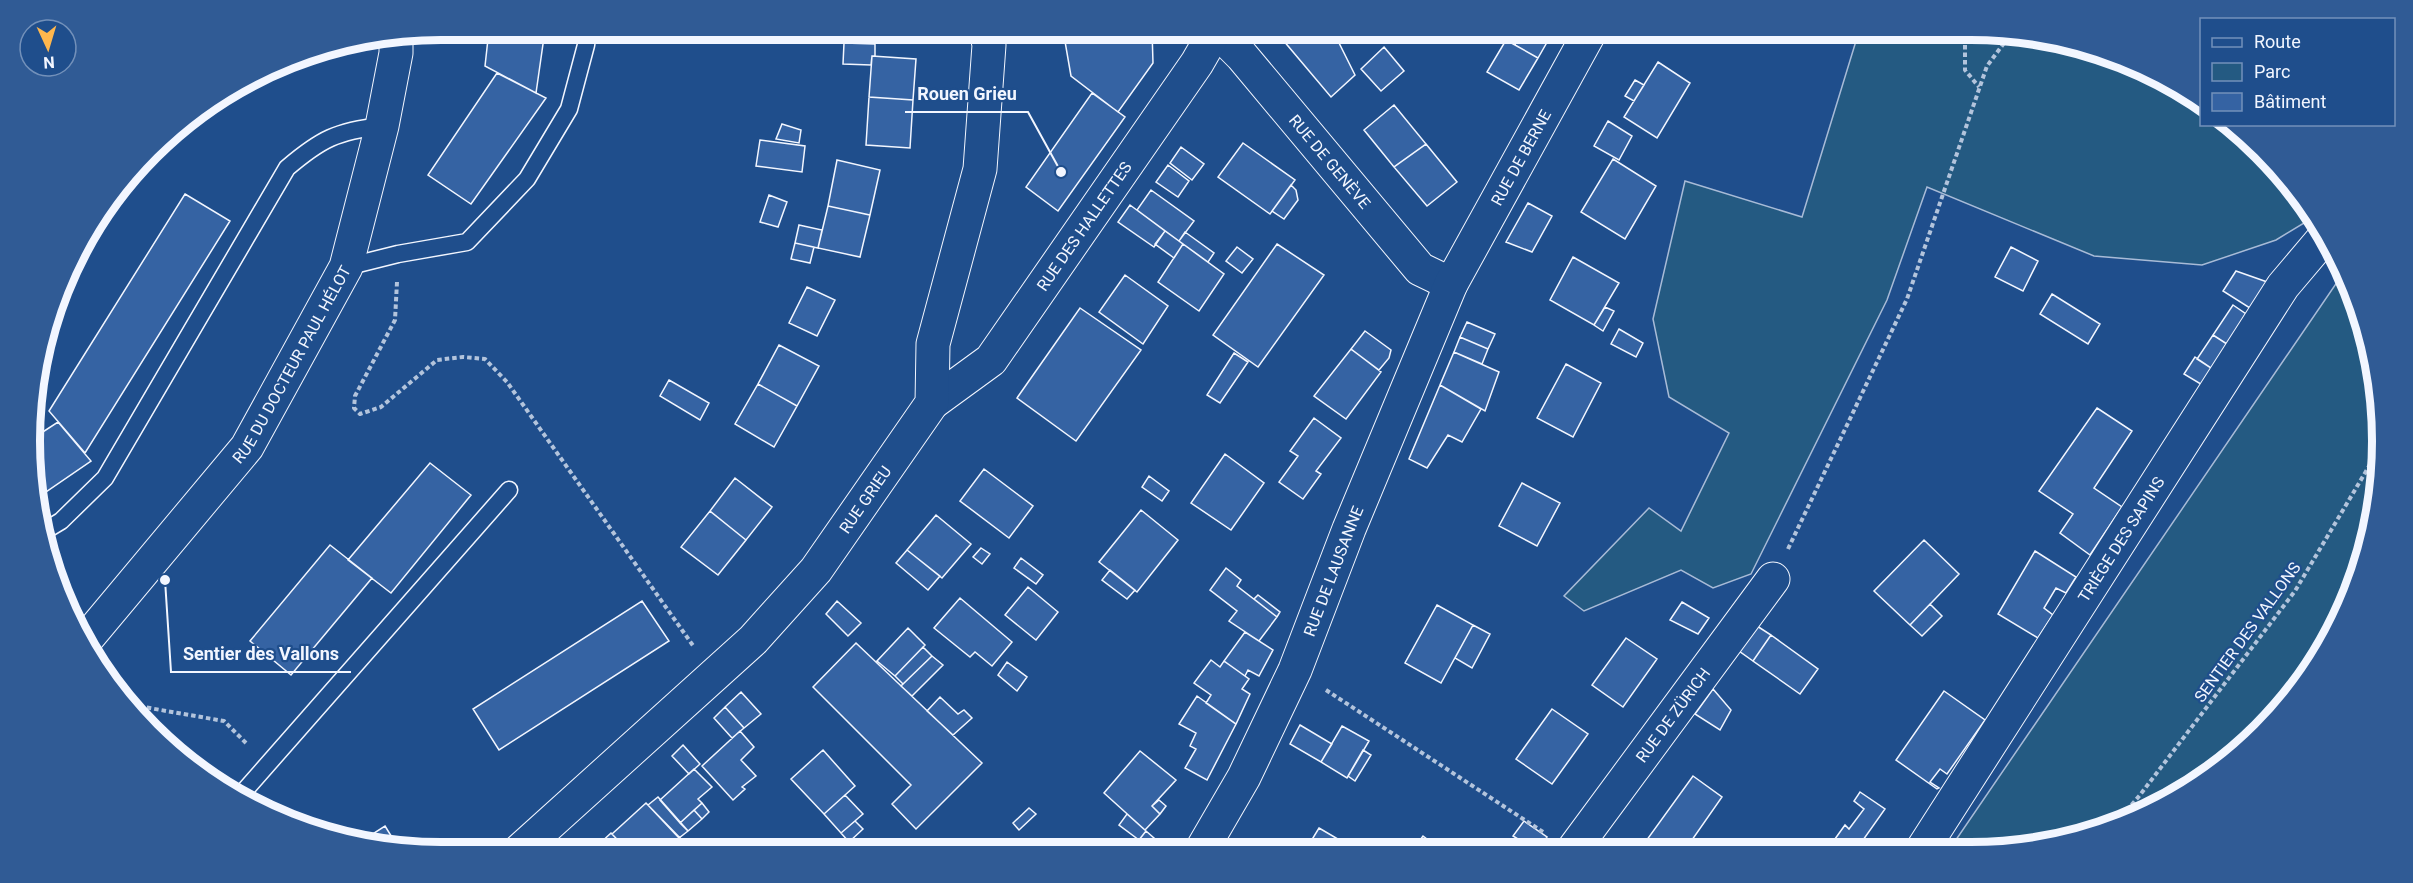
<svg xmlns="http://www.w3.org/2000/svg" width="2413" height="883" viewBox="0 0 2413 883" font-family="Roboto,sans-serif">
<style>
.green{fill:#245a82;stroke:#a8bbd7;stroke-width:1.5}
.building{fill:#3563a3;stroke:#f2f6ff;stroke-width:1.5}
.lines{fill:none;stroke-linecap:round;stroke-linejoin:round}
.service-casing{stroke:#f2f6ff;stroke-width:19}
.minor-casing{stroke:#f2f6ff;stroke-width:35}
.path{stroke:#b3c4dc;stroke-width:4;stroke-dasharray:4.5 3;stroke-linecap:butt}
.service{stroke:#1f4e8c;stroke-width:16}
.minor{stroke:#1f4e8c;stroke-width:33}
.labels{text-anchor:middle;stroke-width:4.5;stroke-linejoin:round;paint-order:stroke}
.street-label{font-size:16px;fill:#f2f6ff;stroke:#1f4e8c}
.rim{fill:none;stroke:#f2f6ff;stroke-width:8}
.leader{fill:none;stroke:#f2f6ff;stroke-width:2}
.callout-dot{fill:#f2f6ff;stroke:#1f4e8c;stroke-width:2}
.callout-label{font-size:18px;text-anchor:middle;font-weight:bold;fill:#f2f6ff;stroke:#1f4e8c;stroke-width:4.5;stroke-linejoin:round;paint-order:stroke}
</style>
<rect width="100%" height="100%" fill="#1f4e8c"/>
<!-- green -->
<path class="green" d="M1852,30H1971L2078,44L2154,73L2201,102L2202,124L2232,125L2281,170L2314,217L2276,240L2202,265L2094,256L1927,187L1887,300L1751,574L1713,588L1681,570L1584,611L1564,596L1649,508L1681,531L1729,433L1669,397L1653,319L1685,181L1802,217L1856,41Z
M2344,272L2361,310L2380,388L2382,469L2369,548L2314,670L2243,751L2153,811L2026,849L1949,850Z"/>
<!-- building -->
<path class="building" d="M489,30H545L536,93L485,66Z
M1063,30H1152L1153,63L1118,112L1071,76Z
M1287,30H1315L1335,35L1355,75L1331,97L1283,40Z
M1523,30H1554L1538,58L1515,45Z
M1716,30H1759L1754,43Z
M1506,40L1538,58L1519,90L1487,72Z
M844,43L875,44V56H872L871,65L843,64Z
M1384,47L1404,71L1381,91L1361,69Z
M872,56L916,59L913,100L869,97Z
M1658,62L1690,83L1657,138L1624,117Z
M497,73L546,98L471,204L428,175Z
M1635,80L1644,85L1634,101L1625,96Z
M1092,93L1125,117L1058,211L1026,187Z
M869,97L913,100L910,148L866,145Z
M1394,105L1426,144L1394,167L1364,130Z
M1608,121L1632,136L1619,160L1594,146Z
M782,124L801,130L799,143L776,139Z
M760,140L805,146L802,172L756,166Z
M1243,143L1295,180L1270,214L1218,177Z
M1426,144L1457,182L1427,206L1394,167Z
M1181,147L1204,164L1192,180L1170,163Z
M1613,159L1656,186L1625,239L1581,212Z
M837,160L880,170L870,215L828,206Z
M1168,165L1189,181L1178,197L1156,182Z
M1291,185L1296,190L1298,200L1284,219L1272,211Z
M1151,190L1194,221L1179,241L1137,210Z
M185,194L230,221L85,453L49,411Z
M769,195L787,202L778,227L760,222Z
M1528,203L1552,216L1532,252L1506,242Z
M1130,205L1165,231L1154,247L1118,222Z
M828,206L870,215L860,257L818,248Z
M799,225L822,230L818,248L795,243Z
M1165,231L1183,244L1174,258L1155,244Z
M1185,232L1214,253L1208,262L1179,241Z
M795,243L814,247L810,263L791,259Z
M1183,244L1224,274L1199,311L1158,282Z
M1277,244L1324,275L1258,367L1213,335Z
M1237,247L1253,259L1242,273L1226,261Z
M2011,247L2038,261L2023,291L1995,277Z
M1573,257L1619,283L1594,325L1550,300Z
M2236,271L2270,283L2253,310L2223,291Z
M1125,275L1168,306L1143,344L1099,312Z
M807,287L835,300L817,336L789,323Z
M2052,294L2100,324L2088,344L2040,314Z
M2233,305L2249,316L2230,346L2213,335Z
M1605,307L1614,311L1603,331L1594,325Z
M1080,308L1141,350L1076,441L1017,398Z
M1467,322L1495,334L1488,349L1460,337Z
M1619,329L1643,343L1636,357L1611,344Z
M1365,331L1391,350L1389,358L1379,370L1351,349Z
M2213,335L2230,346L2214,370L2197,359Z
M1460,337L1488,349L1482,364L1454,352Z
M779,345L819,366L797,406L758,384Z
M1351,349L1381,372L1346,419L1314,396Z
M1454,352L1499,372L1485,411L1440,385Z
M1234,353L1248,362L1220,403L1207,395Z
M2195,357L2214,370L2204,386L2184,374Z
M1566,364L1601,383L1573,437L1537,418Z
M669,380L709,403L700,420L660,396Z
M758,384L797,406L774,447L735,424Z
M1440,385L1481,409L1462,442L1448,435L1427,468L1409,459Z
M2097,408L2132,431L2094,488L2122,507L2090,555L2060,533L2073,514L2039,491Z
M1314,418L1341,438L1316,471L1321,474L1303,499L1279,482L1298,456L1290,451Z
M58,422L91,461L37,498L35,437Z
M1225,454L1264,483L1231,530L1191,503Z
M430,463L471,495L391,593L348,560Z
M984,469L1033,506L1009,538L960,501Z
M1149,476L1169,491L1162,501L1142,487Z
M735,478L772,507L746,540L710,511Z
M1522,483L1560,503L1537,546L1499,526Z
M1141,510L1178,540L1137,592L1099,562Z
M710,511L746,540L718,575L681,547Z
M936,515L971,544L942,578L907,550Z
M1924,540L1959,574L1910,625L1874,591Z
M330,545L372,578L291,675L250,641Z
M981,548L990,554L982,564L973,557Z
M907,550L940,576L928,590L896,563Z
M2035,551L2076,577L2066,593L2056,588L2044,608L2053,615L2038,638L1998,614Z
M1021,558L1043,575L1036,584L1014,568Z
M1226,568L1241,580L1237,586L1277,617L1259,641L1229,621L1237,611L1210,590Z
M1110,570L1135,590L1127,599L1102,580Z
M1028,587L1058,612L1036,640L1005,615Z
M1258,595L1280,612L1277,617L1254,599Z
M960,598L1012,642L992,666L975,652L970,657L934,628Z
M642,601L669,641L499,750L473,709Z
M837,601L861,623L848,636L826,614Z
M1682,602L1709,618L1698,634L1670,620Z
M1930,604L1942,616L1922,636L1910,625Z
M1437,605L1473,625L1441,683L1405,663Z
M1473,625L1490,634L1472,668L1455,658Z
M1757,626L1771,635L1753,661L1739,651Z
M908,628L925,645L895,676L877,661Z
M1245,632L1273,650L1259,676L1248,670L1245,676L1224,661Z
M1771,635L1818,669L1800,694L1753,661Z
M1626,638L1657,659L1623,707L1592,685Z
M856,643L982,763L916,829L892,804L911,785L813,687Z
M923,647L932,656L903,684L895,676Z
M932,656L943,665L912,696L901,686Z
M1211,660L1220,667L1224,661L1249,679L1242,689L1250,694L1236,724L1206,703L1211,695L1194,683Z
M1007,662L1027,677L1017,691L998,675Z
M1713,689L1731,710L1720,730L1695,714Z
M1944,691L1985,720L1947,774L1940,769L1930,782L1939,788L1937,789L1896,760Z
M741,692L761,714L744,728L725,707Z
M1197,696L1236,724L1207,780L1185,768L1196,749L1190,746L1196,733L1179,724Z
M940,697L958,714L964,710L972,718L953,735L927,711Z
M725,707L744,728L732,738L714,718Z
M1552,709L1588,734L1552,784L1516,759Z
M1300,725L1332,744L1321,762L1290,744Z
M1342,726L1369,741L1347,778L1321,762Z
M740,731L754,747L741,760L756,776L742,787L745,789L733,800L702,766Z
M683,745L700,764L689,774L672,756Z
M823,750L855,786L824,814L791,779Z
M1363,750L1371,755L1355,781L1348,776Z
M1140,751L1176,780L1152,806L1160,814L1145,830L1104,793Z
M694,769L712,787L698,799L702,803L680,823L660,800Z
M1693,776L1722,797L1685,850H1658L1646,841Z
M1860,792L1885,809L1856,850H1827L1845,825L1849,829L1864,809L1854,801Z
M845,795L863,814L841,833L824,814Z
M658,797L688,831L679,838L648,805Z
M1159,800L1166,806L1160,814L1152,806Z
M646,803L682,840L668,852L630,853L612,834Z
M702,803L709,812L702,819L694,810Z
M1029,808L1036,814L1019,830L1013,823Z
M694,810L702,819L688,831L680,823Z
M1127,814L1146,831L1139,840L1119,825Z
M855,821L863,829L849,842L841,833Z
M1524,821L1547,837L1538,851L1513,836Z
M385,826L398,847L360,842Z
M1319,828L1355,849L1305,851Z
M1146,831L1162,845L1159,851H1152L1138,841Z
M611,833L612,834L630,853H603L597,846Z
M1423,836L1443,851H1412Z
M1778,839L1793,850H1769Z"/>
<g class="lines">
<!-- service casing -->
<g class="service-casing">
<path id="service" d="M346,267L398,254L467,242L527,179L569,109L586,45L588,30
M41,533L61,521L105,478L287,168C321,139 337,131 382,126
M238,798L509,490"/>
</g>
<!-- minor casing -->
<g class="minor-casing">
<g id="minor">
<path id="s1" d="M1216,30L1242,56L1420,269L1451,284"/>
<path id="s2" d="M932,403L991,360L1197,63L1216,30"/>
<path id="s3" d="M84,642L247,447L346,267L382,126L396,53V38"/>
<path id="s4" d="M1573,850L1773,579"/>
<path id="s5" d="M1922,850L2283,286L2327,234"/>
<path id="s6" d="M1201,851L1244,777L1295,670L1349,529L1451,284L1591,30"/>
<path id="s7" d="M517,853L753,640L816,570L932,403L933,344L980,169L989,45L986,30"/>
</g>
</g>
<!-- path -->
<path class="path" d="M1965,30V70L1979,87
M397,282L395,320L355,396L354,408L360,414L381,407L437,360L463,357L485,359L507,382L694,647
M1788,549L1907,299L1987,66L2010,35
M1326,690L1543,832
M132,705L224,721L248,745
M2117,822L2140,795L2295,591L2381,446"/>
<!-- service -->
<use href="#service" class="service"/>
<!-- minor -->
<use href="#minor" class="minor"/>
</g>
<g class="labels">
<!-- street labels -->
<g class="street-label">
<text dy="6" stroke="none"><textPath href="#s6" startOffset="765">RUE DE BERNE</textPath></text>
<text dy="6" stroke="none"><textPath href="#s1" startOffset="174">RUE DE GENÈVE</textPath></text>
<text dy="6" stroke="none"><textPath href="#s2" startOffset="236">RUE DES HALLETTES</textPath></text>
<text dy="6" stroke="none"><textPath href="#s3" startOffset="348">RUE DU DOCTEUR PAUL HÉLOT</textPath></text>
<text dy="6" stroke="none"><textPath href="#s7" startOffset="498">RUE GRIEU</textPath></text>
<text dy="6" stroke="none"><textPath href="#s5" startOffset="369">TRIÈGE DES SAPINS</textPath></text>
<text dy="6" stroke="none"><textPath href="#s6" startOffset="310">RUE DE LAUSANNE</textPath></text>
<text transform="translate(2247 632) rotate(-54)" y="6">SENTIER DES VALLONS</text>
<text dy="6" stroke="none"><textPath href="#s4" startOffset="168">RUE DE ZÜRICH</textPath></text>
</g>
</g>
<!-- crop -->
<path d="M0 0H2413V883H0ZM441 40H1971A401 401 0 0 1 2372 441V441A401 401 0 0 1 1971 842H441A401 401 0 0 1 40 441V441A401 401 0 0 1 441 40Z" fill="#305b95" fill-rule="evenodd"/>
<path class="rim" d="M441 40H1971A401 401 0 0 1 2372 441V441A401 401 0 0 1 1971 842H441A401 401 0 0 1 40 441V441A401 401 0 0 1 441 40Z"/>
<!-- callouts -->
<path class="leader" d="M1061 172L1028 112H905M165 580L171 672H351"/>
<g class="callout-dot">
<circle cx="1061" cy="172" r="6"/>
<circle cx="165" cy="580" r="6"/>
</g>
<g class="callout-label">
<text x="967" y="100">Rouen Grieu</text>
<text x="261" y="660">Sentier des Vallons</text>
</g>
<!-- legend -->
<rect x="2200" y="18" width="195" height="108" fill="#1f4e8c" stroke="#7391ba" stroke-width="1.5"/>
<rect x="2212" y="38" width="30" height="9" fill="#1f4e8c" stroke="#7391ba" stroke-width="1.5"/>
<text x="2254" y="48" font-size="18" fill="#f2f6ff">Route</text>
<rect x="2212" y="63" width="30" height="18" fill="#245a82" stroke="#7391ba" stroke-width="1.5"/>
<text x="2254" y="78" font-size="18" fill="#f2f6ff">Parc</text>
<rect x="2212" y="93" width="30" height="18" fill="#3563a3" stroke="#7391ba" stroke-width="1.5"/>
<text x="2254" y="108" font-size="18" fill="#f2f6ff">Bâtiment</text>
<!-- north arrow -->
<g transform="translate(48 48) rotate(176)"><circle r="28" fill="#1f4e8c" stroke="#7391ba" stroke-width="1.5"/>
<path d="M0-4.5L10 22L0 15L-10 22Z" fill="#ffb74d"/>
<text y="-9" font-size="16" font-weight="bold" text-anchor="middle" fill="#f2f6ff">N</text>
</g>
</svg>
